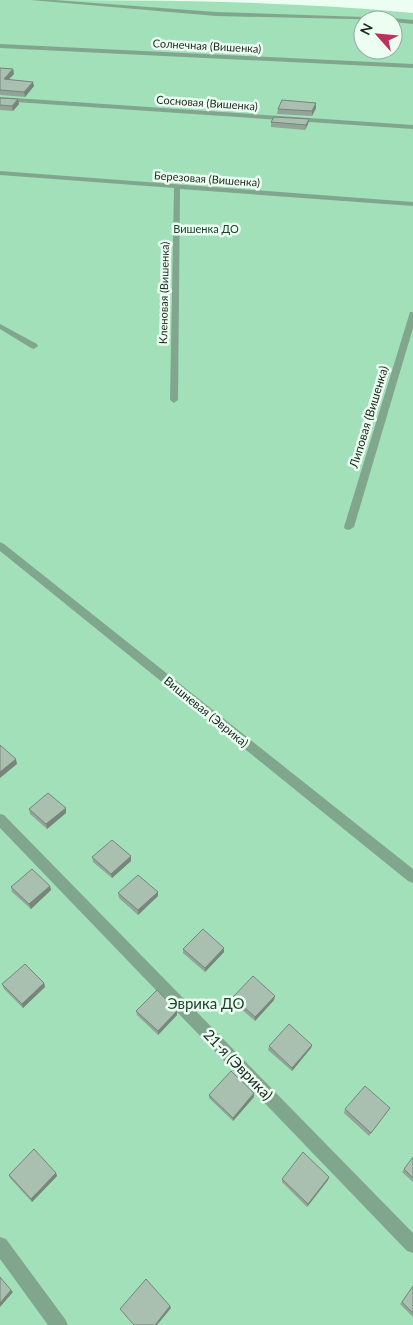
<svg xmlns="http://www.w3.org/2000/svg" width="413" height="1325" viewBox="0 0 413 1325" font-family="Lato,sans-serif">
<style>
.green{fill:#a2e0b9;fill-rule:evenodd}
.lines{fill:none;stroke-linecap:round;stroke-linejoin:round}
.lane{fill:#81a68e;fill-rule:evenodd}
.wall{fill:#91a497}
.shaded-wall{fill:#76867b}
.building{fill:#a9bfb0;stroke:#76867b}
.labels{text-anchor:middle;stroke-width:5;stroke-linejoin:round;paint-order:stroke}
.far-street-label{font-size:11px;fill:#1e2621;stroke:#ebfef1}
.far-park-label{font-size:11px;fill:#1c432d;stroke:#ebfef1}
.street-label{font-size:12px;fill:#1e2621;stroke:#ebfef1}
.near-park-label{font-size:15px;fill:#1c432d;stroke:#ebfef1}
.near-street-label{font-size:15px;fill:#1e2621;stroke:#ebfef1}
</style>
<rect width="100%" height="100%" fill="#ebfef1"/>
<!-- green -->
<path class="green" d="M0,0C138,0 276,0 413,13V1325H0ZM363,20H393V50H363Z"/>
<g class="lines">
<!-- lane -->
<path class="lane" d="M31,0H54L216,12L393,18L413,20V24L393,22V20L216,16Z
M0,44L413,64V68L0,48Z
M0,97L413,125V129L0,101Z
M0,171L413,202V206L180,189L178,400L174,403L170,400L174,188L0,175Z
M410,312H413V328L354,527L349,530L345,529L344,527Z
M0,324L37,344L38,346L34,349L31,348L0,329Z
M0,542L4,544L413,869V883L408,881L0,551Z
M0,814L4,815L413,1233V1253L407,1251L0,828Z
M0,1237L6,1239L65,1319L68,1325H48L0,1259Z"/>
</g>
<!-- wall -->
<path class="wall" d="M0,68L13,69L14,74L9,79L34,86L25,97L0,95Z
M0,98L19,104L13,111L0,110Z
M316,108L312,116L277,114L278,109Z
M309,119L308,124L305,130L271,127V122Z
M29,809L66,813L47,829L30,814Z
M92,857L131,861L112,878L93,862Z
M50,886L51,890L31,909L12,892L11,887Z
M118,893L158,896L138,915L119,898Z
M224,948V952L205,972L183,953V949Z
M44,983L45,987L23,1008L4,989L2,984Z
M233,997L274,1000L255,1021L233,1002Z
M136,1011H177V1015L158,1035L137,1015Z
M312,1045L311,1048L292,1071L268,1050L269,1046Z
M209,1095L254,1097L233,1121L209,1098Z
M390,1108L388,1111L369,1136L344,1113L345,1109Z
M413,1157V1182L402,1172Z
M56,1173L57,1176L32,1202L10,1178L9,1175Z
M329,1177L328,1180L307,1207L282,1182V1179Z
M413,1286V1317L400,1304Z"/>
<!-- shaded-wall -->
<path class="shaded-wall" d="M13,69L14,74L5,83L4,79Z
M33,82L34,86L25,97L24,92Z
M18,99L19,104L13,111L12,106Z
M316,103V108L312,116V111Z
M309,119L308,124L305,130L306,125Z
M16,759L17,764L0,778V772Z
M66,808V813L47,829L46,824Z
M131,856V861L112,878L111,874Z
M50,886L51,890L31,909L29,904Z
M158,892V896L138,915V910Z
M224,948V952L205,972V968Z
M44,983L45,987L23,1008L22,1004Z
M275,996L274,1000L255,1021V1017Z
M177,1011V1015L158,1035V1031Z
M312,1045L311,1048L292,1071V1068Z
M254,1093V1097L233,1121V1118Z
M56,1173L57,1176L32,1202L31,1199Z
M329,1177L328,1180L307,1207L308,1204Z
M11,1290L13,1292L0,1307V1303Z
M170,1306L171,1308L157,1325H155Z"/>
<!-- building -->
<path class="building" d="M0,68L13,69L4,79L33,82L24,92L0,90Z
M0,98L18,99L12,106L0,105Z
M282,100L316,103L312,111L278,109Z
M274,117L309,119L306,125L271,122Z
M0,745L16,759L0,772Z
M48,793L66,808L46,824L29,809Z
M112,840L131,856L111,874L92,857Z
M32,869L50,886L29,904L11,887Z
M138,875L158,892L138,910L118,893Z
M203,929L224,948L205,968L183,949Z
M25,964L44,983L22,1004L2,984Z
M253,976L275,996L255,1017L233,997Z
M157,990L177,1011L158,1031L136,1011Z
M289,1024L312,1045L292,1068L269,1046Z
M231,1071L254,1093L233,1118L209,1095Z
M365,1086L390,1108L371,1133L345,1109Z
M34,1149L56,1173L31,1199L9,1175Z
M303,1152L329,1177L308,1204L282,1179Z
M413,1157V1178L404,1169Z
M0,1277L11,1290L0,1303Z
M146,1279L170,1306L155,1325H134L120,1309Z
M413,1286V1313L402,1302Z"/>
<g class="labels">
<!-- far-street labels -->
<g class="far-street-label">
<text transform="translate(207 46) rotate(3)" y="4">Солнечная (Вишенка)</text>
<text transform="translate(207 103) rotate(4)" y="4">Сосновая (Вишенка)</text>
<text transform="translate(207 179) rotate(4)" y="4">Березовая (Вишенка)</text>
<text transform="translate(164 293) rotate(-89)" y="4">Кленовая (Вишенка)</text>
</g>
<!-- far-park labels -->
<g class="far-park-label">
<text x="206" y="233">Вишенка ДО</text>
</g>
<!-- street labels -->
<g class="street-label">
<text transform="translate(369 417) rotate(-73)" y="4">Липовая (Вишенка)</text>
<text transform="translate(206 712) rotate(39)" y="4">Вишневая (Эврика)</text>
</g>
<!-- near-park labels -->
<g class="near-park-label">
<text x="206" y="1009">Эврика ДО</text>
</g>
<!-- near-street labels -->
<g class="near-street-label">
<text transform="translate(238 1065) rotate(46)" y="5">21-я (Эврика)</text>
</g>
</g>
<!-- north arrow -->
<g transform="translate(378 35) rotate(297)"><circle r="24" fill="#ebfef1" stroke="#99a89e"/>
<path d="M0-4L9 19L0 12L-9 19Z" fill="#bd2f5d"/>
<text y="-8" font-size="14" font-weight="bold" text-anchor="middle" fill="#1e2621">N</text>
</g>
</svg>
